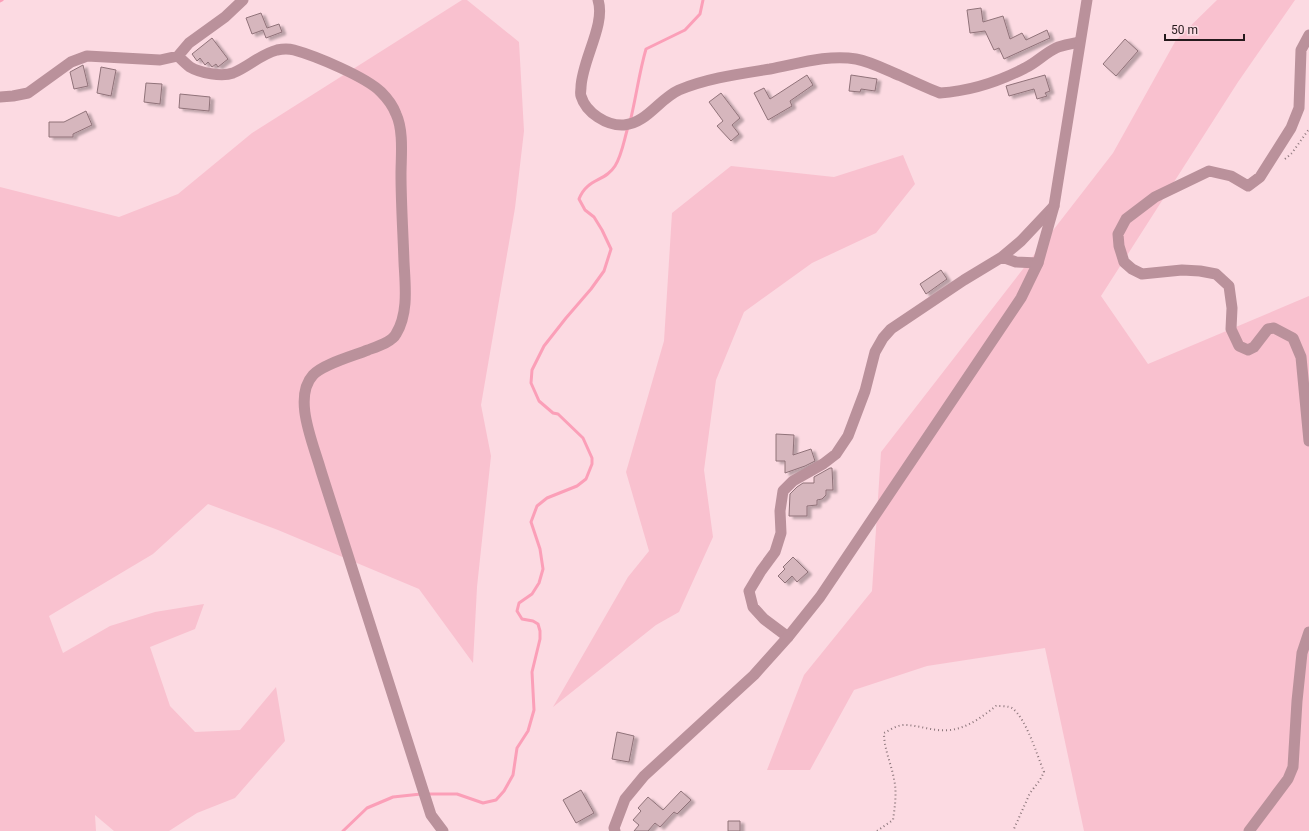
<svg xmlns="http://www.w3.org/2000/svg" width="1309" height="831" viewBox="0 0 1309 831" font-family="Roboto,sans-serif">
<style>
.green{fill:#f9c1cf}
.lines{fill:none;stroke-linecap:round;stroke-linejoin:round}
.stream{stroke:#fb9fb8;stroke-width:3}
.building{fill:#d6b6bd;stroke:#907279;filter:url(#shadow)}
.path{stroke:#8c767b;stroke-width:2;stroke-dasharray:1 3;stroke-linecap:butt}
.minor{stroke:#ba919b;stroke-width:11}
.tertiary{stroke:#ba919b;stroke-width:11}
</style>
<defs>
<filter id="shadow"><feDropShadow dx="4" dy="2.5" stdDeviation="1" flood-color="#0004"/></filter>
</defs>
<rect width="100%" height="100%" fill="#fcdae2"/>
<!-- green -->
<path class="green" d="M462,0H467L519,42L524,131L515,208L481,405L491,456L477,587L473,663L419,589L278,530L208,504L153,554L49,616L63,653L110,626L155,612L204,604L195,629L150,647L170,706L195,732L240,730L276,687L285,741L235,798L197,813L169,831H114L95,815L96,831H0V187L119,217L178,194L252,133Z
M1217,0H1295L1238,82L1101,296L1148,364L1309,296V831H1084L1045,648L927,666L854,690L810,770H767L804,675L872,591L881,452L1113,153L1176,40Z
M903,155L915,184L876,233L812,263L744,312L716,380L704,470L713,537L679,612L656,625L553,707L628,577L649,551L626,472L664,341L672,213L731,166L834,177Z"/>
<g class="lines">
<!-- stream -->
<path class="stream" d="M0,1L2,0
M630,122C636,98 639,73 646,49L685,30L700,14L703,0
M427,794H457L483,803L496,800L504,791L513,775L517,748L528,731L534,710L532,672L540,639V631L538,624L533,621L522,619L517,611L519,603L532,594L539,583L543,569L540,549L531,522L537,506L547,498L577,486L586,479L592,464V458L583,438L558,414L553,413L539,401L531,383L532,370L544,346L566,318L591,289L604,271L611,249L602,230L594,217L585,210L579,199C587,178 605,182 615,166C622,155 624,140 628,127
M343,831L367,808L393,797L421,794"/>
</g>
<!-- building -->
<path class="building" d="M981,8L983,22L1003,16L1010,39L1022,33L1026,40L1047,30L1050,38L1004,59L999,48L994,50L985,31L970,33L967,10Z
M261,13L267,28L279,24L282,32L266,38L263,30L252,34L246,18Z
M212,38L228,59L218,67L216,64L212,67L208,62L205,65L200,58L197,61L192,54Z
M1125,39L1138,51L1116,76L1103,64Z
M83,65L88,86L74,89L70,72Z
M101,67L116,70L111,96L97,93Z
M807,75L813,85L790,101L792,106L768,120L754,93L764,88L770,99Z
M851,75L877,79L875,91L861,89L860,92L849,91Z
M1045,75L1050,91L1045,93L1047,96L1037,99L1034,89L1009,96L1006,86Z
M146,83L162,84L160,104L144,102Z
M721,93L740,118L732,125L739,134L731,141L717,126L723,121L709,102Z
M180,94L210,97L209,111L179,108Z
M86,111L92,125L73,134V137H49V122H64Z
M941,270L947,279L926,294L920,284Z
M776,434L794,435L793,455L811,449L815,461L805,466L785,473V461H776Z
M830,468H832L833,490H826V495L822,499L817,500V505L807,506V516H789L790,494L797,487L803,483H814V477Z
M793,557L808,572L797,582L792,576L785,583L778,576L785,569L783,567Z
M617,732L634,736L629,762L612,759Z
M581,790L594,813L576,823L563,800Z
M681,791L691,800L677,814L674,812L660,827L655,823L648,831H634L639,825L633,820L641,811L638,808L648,797L663,810Z
M728,821H740V831H728Z"/>
<g class="lines">
<!-- path -->
<path class="path" d="M1285,159L1292,153L1309,129
M877,831L893,820C895,806 897,792 894,779C891,763 884,749 884,733C890,730 897,725 904,725C919,725 934,732 950,730C968,728 983,716 996,706C1001,706 1008,706 1012,708C1026,718 1037,755 1044,772L1040,780L1030,793L1013,831"/>
<!-- minor -->
<path class="minor" d="M598,0C606,24 582,60 581,87C581,90 580,94 581,96C586,113 607,126 624,125C647,123 659,99 679,90C708,78 739,74 770,69C797,64 828,54 856,59C872,62 886,70 901,76C914,82 927,88 940,93C970,91 998,82 1025,68C1036,63 1045,53 1056,48C1063,45 1072,44 1079,42
M1309,35L1301,50L1299,108L1291,128L1260,177L1248,186L1231,176L1209,171L1155,197L1126,219L1118,234L1119,246L1124,262L1132,269L1142,274L1182,270L1200,271L1216,274L1229,286L1232,308L1231,329L1239,346L1248,350L1254,347L1268,329L1274,328L1293,338L1301,357L1309,441
M178,56C182,60 186,64 190,67C200,73 222,77 233,73C248,67 261,54 277,50C282,49 290,49 294,50C316,56 366,77 381,92C388,99 393,106 396,114C404,131 401,157 401,174C401,203 403,232 404,262C405,284 409,313 396,334C392,342 376,347 368,350C353,356 323,364 313,375C292,398 314,445 321,471L431,815L443,831
M0,97L13,96L28,93L71,62L87,56L160,60L178,56L189,43L225,17L243,0
M1002,257L1016,262L1038,263
M788,637L764,619L753,607L749,591L761,571L775,552L781,533L780,511L783,491L793,481L823,464L836,454L848,436L865,391L875,352L883,338L891,329L964,280L1002,257L1021,241L1054,206
M1249,831L1288,779L1293,767L1297,701L1302,653L1309,632"/>
<!-- tertiary -->
<path class="tertiary" d="M615,831L614,828L625,799L644,776L754,675L788,637L820,597L1021,298L1038,263L1054,206L1087,0"/>
</g>
<!-- scale -->
<path d="M1165 34v6h79v-6" fill="none" stroke="#25191c" stroke-width="2"/>
<text x="1171" y="34" font-size="12" fill="#25191c" stroke="#fcdae2" stroke-width="3" paint-order="stroke">50 m</text>
</svg>
